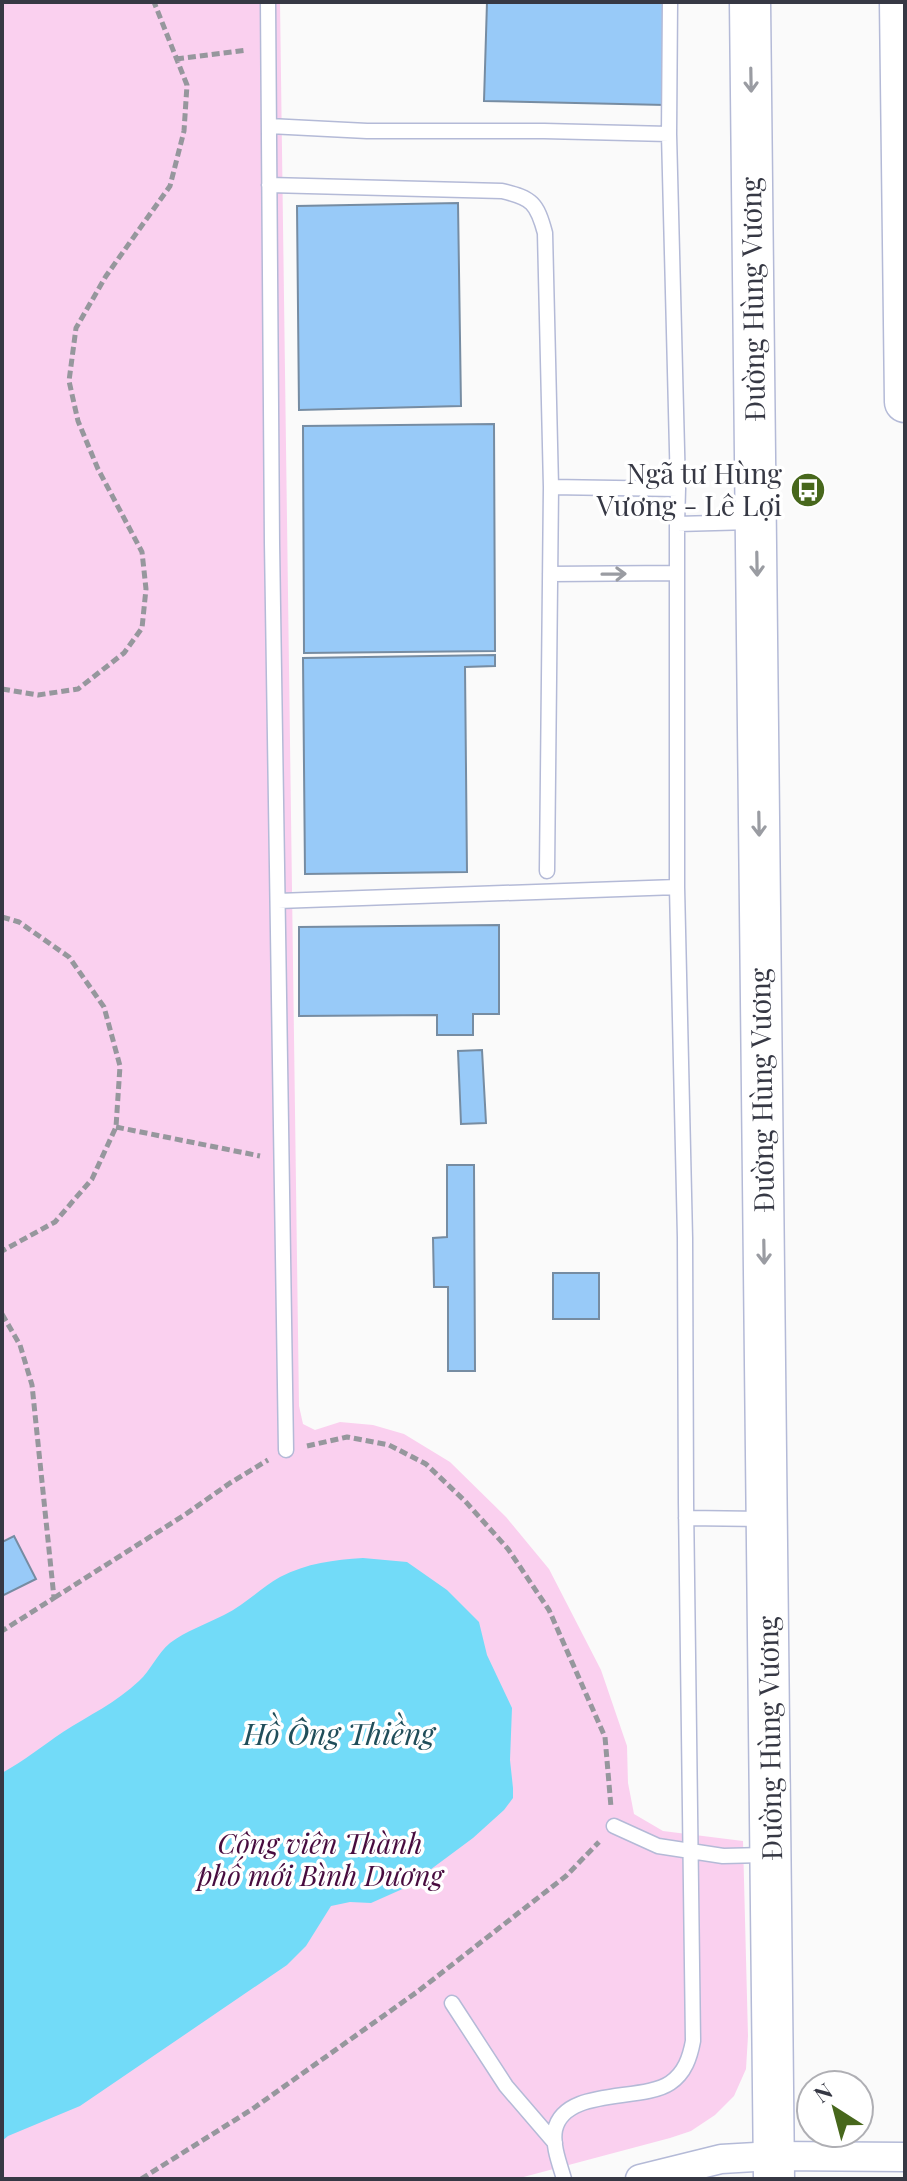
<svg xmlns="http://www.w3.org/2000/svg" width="907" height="2181" viewBox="0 0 907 2181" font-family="'Playfair Display',serif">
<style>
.green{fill:#fad0ef}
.water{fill:#72dbf8}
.building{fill:#98caf8;stroke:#768ca2;stroke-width:2}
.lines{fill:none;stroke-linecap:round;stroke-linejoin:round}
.service-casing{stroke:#b4bad7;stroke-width:17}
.minor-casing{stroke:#b4bad7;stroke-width:31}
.secondary-casing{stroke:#b4bad7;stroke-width:43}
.path{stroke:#96979d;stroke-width:5;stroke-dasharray:8 4;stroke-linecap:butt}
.service{stroke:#fff;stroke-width:14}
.minor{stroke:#fff;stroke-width:28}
.secondary{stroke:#fff;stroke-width:40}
.oneway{stroke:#9a9ca2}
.labels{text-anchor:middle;stroke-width:7;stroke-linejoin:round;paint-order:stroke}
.street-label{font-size:28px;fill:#363844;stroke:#fff}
.poi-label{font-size:28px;fill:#363844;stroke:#fff;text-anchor:end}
.park-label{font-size:28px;font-style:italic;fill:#480c3f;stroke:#fff}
.water-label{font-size:30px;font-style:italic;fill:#204e5a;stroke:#fff}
</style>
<rect width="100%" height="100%" fill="#fafafa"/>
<!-- green -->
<path class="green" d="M2,2H280L299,1406L303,1424L315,1430L340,1422L373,1425L404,1434L450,1462L506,1517L549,1569L601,1670L627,1746L628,1783L634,1814L663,1831L743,1841L748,2036L746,2069L734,2096L715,2115L691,2131L670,2138L516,2179H2Z"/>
<!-- water -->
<path class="water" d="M363,1558L407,1562L447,1590L479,1622L487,1655L512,1708L510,1760L513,1788V1798L504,1810L473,1838L407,1887L371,1903L350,1902L331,1906L306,1946L287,1965L80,2106L8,2136L2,2141V1773C24,1761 42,1746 63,1732C88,1716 117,1702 139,1681C151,1670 157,1654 170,1643C186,1631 206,1624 224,1615C244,1605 261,1588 280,1577C307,1563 334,1560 363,1558Z"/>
<!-- building -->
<path class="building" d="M487,2H668L665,105L484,101Z
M458,203L461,406L299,410L297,206Z
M494,424L495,651L304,653L303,426Z
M495,655V666L465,667L467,872L305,874L303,658Z
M499,925V1014H473V1035H437V1015L299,1016V927Z
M482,1050L486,1123L461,1124L458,1051Z
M447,1165H474L475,1371H448V1287H434L433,1238L447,1237Z
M553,1273H599V1319H553Z
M14,1536L36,1579L2,1596V1542Z"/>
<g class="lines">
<!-- service casing -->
<g class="service-casing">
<path id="service" d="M268,2L272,543L286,1450
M269,126L367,131H544L669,134L670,2
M269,185L502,191C532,198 537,203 545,233L551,487L547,871
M551,487L678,489
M677,524L752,522
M550,574L677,573
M278,901L677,887
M686,1518L766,1519
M614,1826L658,1846L723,1856L769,1855
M452,2003L506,2086L555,2143
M564,2179C560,2165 552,2145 555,2130C564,2087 642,2102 670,2083C685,2073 690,2057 693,2041L686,1502L685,1238L677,887V524L678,489L669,134"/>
</g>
<!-- minor casing -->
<g class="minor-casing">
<path id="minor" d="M640,2179L721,2159L774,2156L905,2157"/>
</g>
<!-- secondary casing -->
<g class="secondary-casing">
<path id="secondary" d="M750,2L774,2179
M900,2L905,402"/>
</g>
<!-- path -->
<path class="path" d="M176,59L247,50
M2,689L38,695L78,689L124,653L142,628L146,589L142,552L98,469L78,421L69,381L76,328L106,276L170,186L184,131L187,85L154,2
M2,917L19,922L69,957L104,1007L120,1066L116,1127L92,1179L55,1222L2,1251
M116,1127L260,1156
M2,1314L20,1345L32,1385L54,1598L2,1631
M307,1446L347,1437L389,1445L426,1464L465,1501L508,1549L549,1610L605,1737L611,1807
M54,1598L186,1514L230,1483L268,1460
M141,2179L251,2110L417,1992L566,1876L599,1842"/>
<!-- service -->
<use href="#service" class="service"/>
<!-- minor -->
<use href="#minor" class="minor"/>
<!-- secondary -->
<use href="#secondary" class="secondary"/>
</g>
<!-- one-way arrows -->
<defs><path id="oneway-shaft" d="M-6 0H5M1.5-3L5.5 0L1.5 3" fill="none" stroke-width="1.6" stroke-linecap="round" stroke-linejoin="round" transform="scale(2)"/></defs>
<g class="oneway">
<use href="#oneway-shaft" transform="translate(751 80) rotate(89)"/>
<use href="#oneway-shaft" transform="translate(757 564) rotate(89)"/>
<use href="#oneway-shaft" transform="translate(614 574) rotate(-1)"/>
<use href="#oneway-shaft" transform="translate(759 824) rotate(89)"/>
<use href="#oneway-shaft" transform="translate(764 1252) rotate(89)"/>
</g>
<!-- icons -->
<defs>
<g id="bus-disc" transform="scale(1.8)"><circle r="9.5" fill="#47671c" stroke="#fff"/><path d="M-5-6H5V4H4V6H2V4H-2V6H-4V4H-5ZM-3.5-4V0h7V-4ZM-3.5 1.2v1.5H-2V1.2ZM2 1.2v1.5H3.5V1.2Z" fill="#fff"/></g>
</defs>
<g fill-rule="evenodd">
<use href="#bus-disc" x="808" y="490"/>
</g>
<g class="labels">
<!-- street labels -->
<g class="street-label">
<text transform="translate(753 299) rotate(-91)" y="10">Đường Hùng Vương</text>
<text transform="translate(762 1090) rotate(-91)" y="10">Đường Hùng Vương</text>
<text transform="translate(770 1738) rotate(-91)" y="10">Đường Hùng Vương</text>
</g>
<!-- poi labels -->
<g class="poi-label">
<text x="782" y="484">Ngã tư Hùng<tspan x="782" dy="32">Vương - Lê Lợi</tspan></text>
</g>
<!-- park labels -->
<g class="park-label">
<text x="320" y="1854">Công viên Thành<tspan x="320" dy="32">phố mới Bình Dương</tspan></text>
</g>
<!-- water labels -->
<g class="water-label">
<text x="339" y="1745">Hồ Ông Thiềng</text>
</g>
</g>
<!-- border -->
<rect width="907" height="2181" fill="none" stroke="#363844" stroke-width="8"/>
<!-- north arrow -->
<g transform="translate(835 2109) rotate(324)"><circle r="38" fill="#ffffff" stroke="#afafb4" stroke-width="2"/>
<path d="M0-6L14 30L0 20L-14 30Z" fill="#47671c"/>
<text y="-12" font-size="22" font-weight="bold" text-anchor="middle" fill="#363844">N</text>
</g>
</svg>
